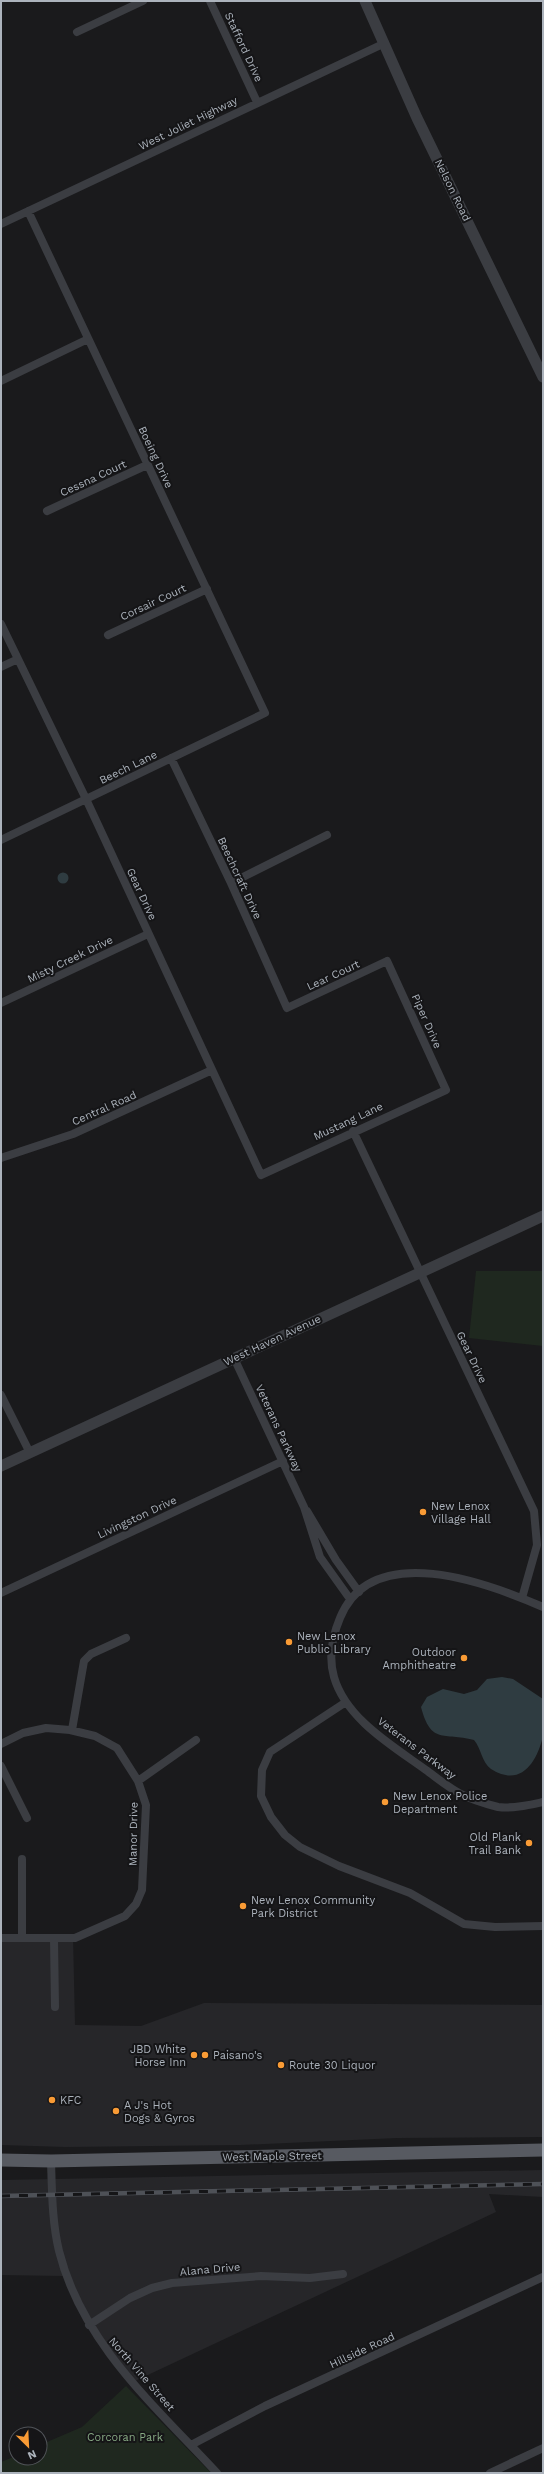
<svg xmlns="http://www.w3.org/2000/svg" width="544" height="2474" viewBox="0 0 544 2474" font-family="'Work Sans',sans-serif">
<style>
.built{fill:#262629}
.green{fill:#1f281f}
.water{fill:#2f3c41}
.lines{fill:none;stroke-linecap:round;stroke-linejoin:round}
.minor{stroke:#3b3d42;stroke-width:8}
.tertiary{stroke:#3b3d42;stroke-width:11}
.primary{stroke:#575a61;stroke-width:13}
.rail-casing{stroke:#4e5157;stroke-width:4.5}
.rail{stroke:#151517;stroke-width:3;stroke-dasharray:9;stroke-linecap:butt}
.poi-dot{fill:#f99b35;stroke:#151517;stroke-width:1.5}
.labels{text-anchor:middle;stroke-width:4;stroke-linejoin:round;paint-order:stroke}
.street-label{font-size:11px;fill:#acb3bc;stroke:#151517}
.poi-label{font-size:11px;fill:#acb3bc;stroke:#151517;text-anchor:start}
.park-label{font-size:11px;fill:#86a883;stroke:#151517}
</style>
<rect width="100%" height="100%" fill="#1a1a1c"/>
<!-- built -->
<path class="built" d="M1,1934L73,1935L75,2025L141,2026L204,2003L543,2005V2137L397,2138L240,2145L66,2147L1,2145Z
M543,2170V2197L489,2194L496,2212L135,2381L90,2322L63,2276L1,2275V2180Z"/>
<!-- green -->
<path class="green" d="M476,1271H543V1346L469,1338Z
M126,2386L211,2473H1V2462L16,2456V2458H40V2445L82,2427Z"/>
<!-- water -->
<path class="water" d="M57.5 878a5.5 5.5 0 1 1 11 0a5.5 5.5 0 1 1-11 0Z
M502,1677L513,1679L543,1699C543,1710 544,1725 543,1736C537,1762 521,1788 491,1769C482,1763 481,1748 474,1740C443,1732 431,1745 421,1707L427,1697L443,1689L464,1694L477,1690L487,1679Z"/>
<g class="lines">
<!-- minor -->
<path class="minor" d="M210,1L257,102
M77,32L143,1
M1,224L385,43
M1,381L88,339
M47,511L147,465
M1,624L86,799L261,1175L446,1090L387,961L287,1008L231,883L171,758
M108,635L207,589
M1,667L18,659
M1,840L265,713L28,211
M231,883L327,835
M1,1003L148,934
M353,1131L534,1511L537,1545L522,1598
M1,1158L73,1134L212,1070
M234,1358L304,1507L320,1557L350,1599
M1,1395L30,1453
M307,1511L336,1560L359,1592
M1,1593L283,1461
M543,1607C488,1583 372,1539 340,1618C332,1637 328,1656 334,1677C346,1719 393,1746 426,1770C437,1778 449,1788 461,1794C472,1800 486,1804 498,1807C512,1809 529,1805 543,1802
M346,1702L270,1752L262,1770L261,1796L271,1817L285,1835L300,1847L339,1866L410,1893L464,1924L495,1927L543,1926
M72,1730L84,1661L91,1654L126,1638
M1,1744L23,1733L46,1728L70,1730L95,1736L117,1748L138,1781L146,1805L142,1890L136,1904L125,1916L75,1938H1
M1,1766L27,1818
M138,1781L196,1740
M22,1859V1938
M54,1939L55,2007
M51,2161C52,2191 52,2222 59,2251C82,2343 155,2406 217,2473
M89,2325L130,2298L152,2288L172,2283L261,2276L310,2278L343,2274
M191,2445L265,2406L543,2277
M490,2473L543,2448"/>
<!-- tertiary -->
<path class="tertiary" d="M365,1L417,118L543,377
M1,1466L543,1216"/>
<!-- primary -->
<path class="primary" d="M1,2160L51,2161L543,2150"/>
<!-- rail casing -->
<g class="rail-casing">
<path id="rail" d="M1,2196L543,2184"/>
</g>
<!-- rail -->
<use href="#rail" class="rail"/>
</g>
<!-- markers -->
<g class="poi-dot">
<circle cx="423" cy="1512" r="4"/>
<circle cx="289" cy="1642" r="4"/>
<circle cx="464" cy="1658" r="4"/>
<circle cx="385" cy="1802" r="4"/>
<circle cx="529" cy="1843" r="4"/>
<circle cx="243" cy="1906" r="4"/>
<circle cx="194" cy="2055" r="4"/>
<circle cx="205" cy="2055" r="4"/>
<circle cx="281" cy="2065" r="4"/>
<circle cx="52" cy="2100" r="4"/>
<circle cx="116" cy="2111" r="4"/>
</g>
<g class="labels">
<!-- street labels -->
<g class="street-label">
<text transform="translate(244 47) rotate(65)" y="4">Stafford Drive</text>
<text transform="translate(188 123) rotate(-26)" y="4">West Joliet Highway</text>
<text transform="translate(453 190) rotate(64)" y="4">Nelson Road</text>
<text transform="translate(156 457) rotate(65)" y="4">Boeing Drive</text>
<text transform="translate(93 478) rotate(-25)" y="4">Cessna Court</text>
<text transform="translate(153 602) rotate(-25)" y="4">Corsair Court</text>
<text transform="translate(128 767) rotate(-26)" y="4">Beech Lane</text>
<text transform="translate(240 878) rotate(65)" y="4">Beechcraft Drive</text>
<text transform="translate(142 894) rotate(65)" y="4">Gear Drive</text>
<text transform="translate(70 959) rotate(-26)" y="4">Misty Creek Drive</text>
<text transform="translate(333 975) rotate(-25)" y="4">Lear Court</text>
<text transform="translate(427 1021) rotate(66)" y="4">Piper Drive</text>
<text transform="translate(104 1108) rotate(-24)" y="4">Central Road</text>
<text transform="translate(348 1121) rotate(-25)" y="4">Mustang Lane</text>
<text transform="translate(272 1340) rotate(-25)" y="4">West Haven Avenue</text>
<text transform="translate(472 1357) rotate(64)" y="4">Gear Drive</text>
<text transform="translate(279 1428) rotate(65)" y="4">Veterans Parkway</text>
<text transform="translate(137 1517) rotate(-25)" y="4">Livingston Drive</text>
<text transform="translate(417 1748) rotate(37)" y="4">Veterans Parkway</text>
<text transform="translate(133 1834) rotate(-89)" y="4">Manor Drive</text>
<text transform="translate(272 2156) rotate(-1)" y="4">West Maple Street</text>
<text transform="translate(210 2269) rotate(-5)" y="4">Alana Drive</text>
<text transform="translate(362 2350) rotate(-25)" y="4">Hillside Road</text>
<text transform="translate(142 2374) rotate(49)" y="4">North Vine Street</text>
</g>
<!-- poi labels -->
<g class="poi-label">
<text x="431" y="1510">New Lenox<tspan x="431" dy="13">Village Hall</tspan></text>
<text x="297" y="1640">New Lenox<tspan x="297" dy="13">Public Library</tspan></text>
<text x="456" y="1656" text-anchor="end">Outdoor<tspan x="456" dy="13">Amphitheatre</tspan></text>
<text x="393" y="1800">New Lenox Police<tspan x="393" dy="13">Department</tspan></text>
<text x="521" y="1841" text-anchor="end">Old Plank<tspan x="521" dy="13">Trail Bank</tspan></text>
<text x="251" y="1904">New Lenox Community<tspan x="251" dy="13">Park District</tspan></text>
<text x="186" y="2053" text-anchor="end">JBD White<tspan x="186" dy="13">Horse Inn</tspan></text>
<text x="213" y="2059">Paisano's</text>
<text x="289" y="2069">Route 30 Liquor</text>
<text x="60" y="2104">KFC</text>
<text x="124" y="2109">A J's Hot<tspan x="124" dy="13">Dogs &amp; Gyros</tspan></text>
</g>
<!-- park labels -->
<g class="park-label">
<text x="125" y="2441">Corcoran Park</text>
</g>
</g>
<!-- border -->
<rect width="544" height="2474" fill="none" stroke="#acb3bc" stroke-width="4"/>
<!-- north arrow -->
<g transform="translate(28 2446) rotate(156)"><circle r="19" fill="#151517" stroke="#515459"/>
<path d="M0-3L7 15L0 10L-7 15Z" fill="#f99b35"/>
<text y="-6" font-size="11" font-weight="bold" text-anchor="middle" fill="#acb3bc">N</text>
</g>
</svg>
